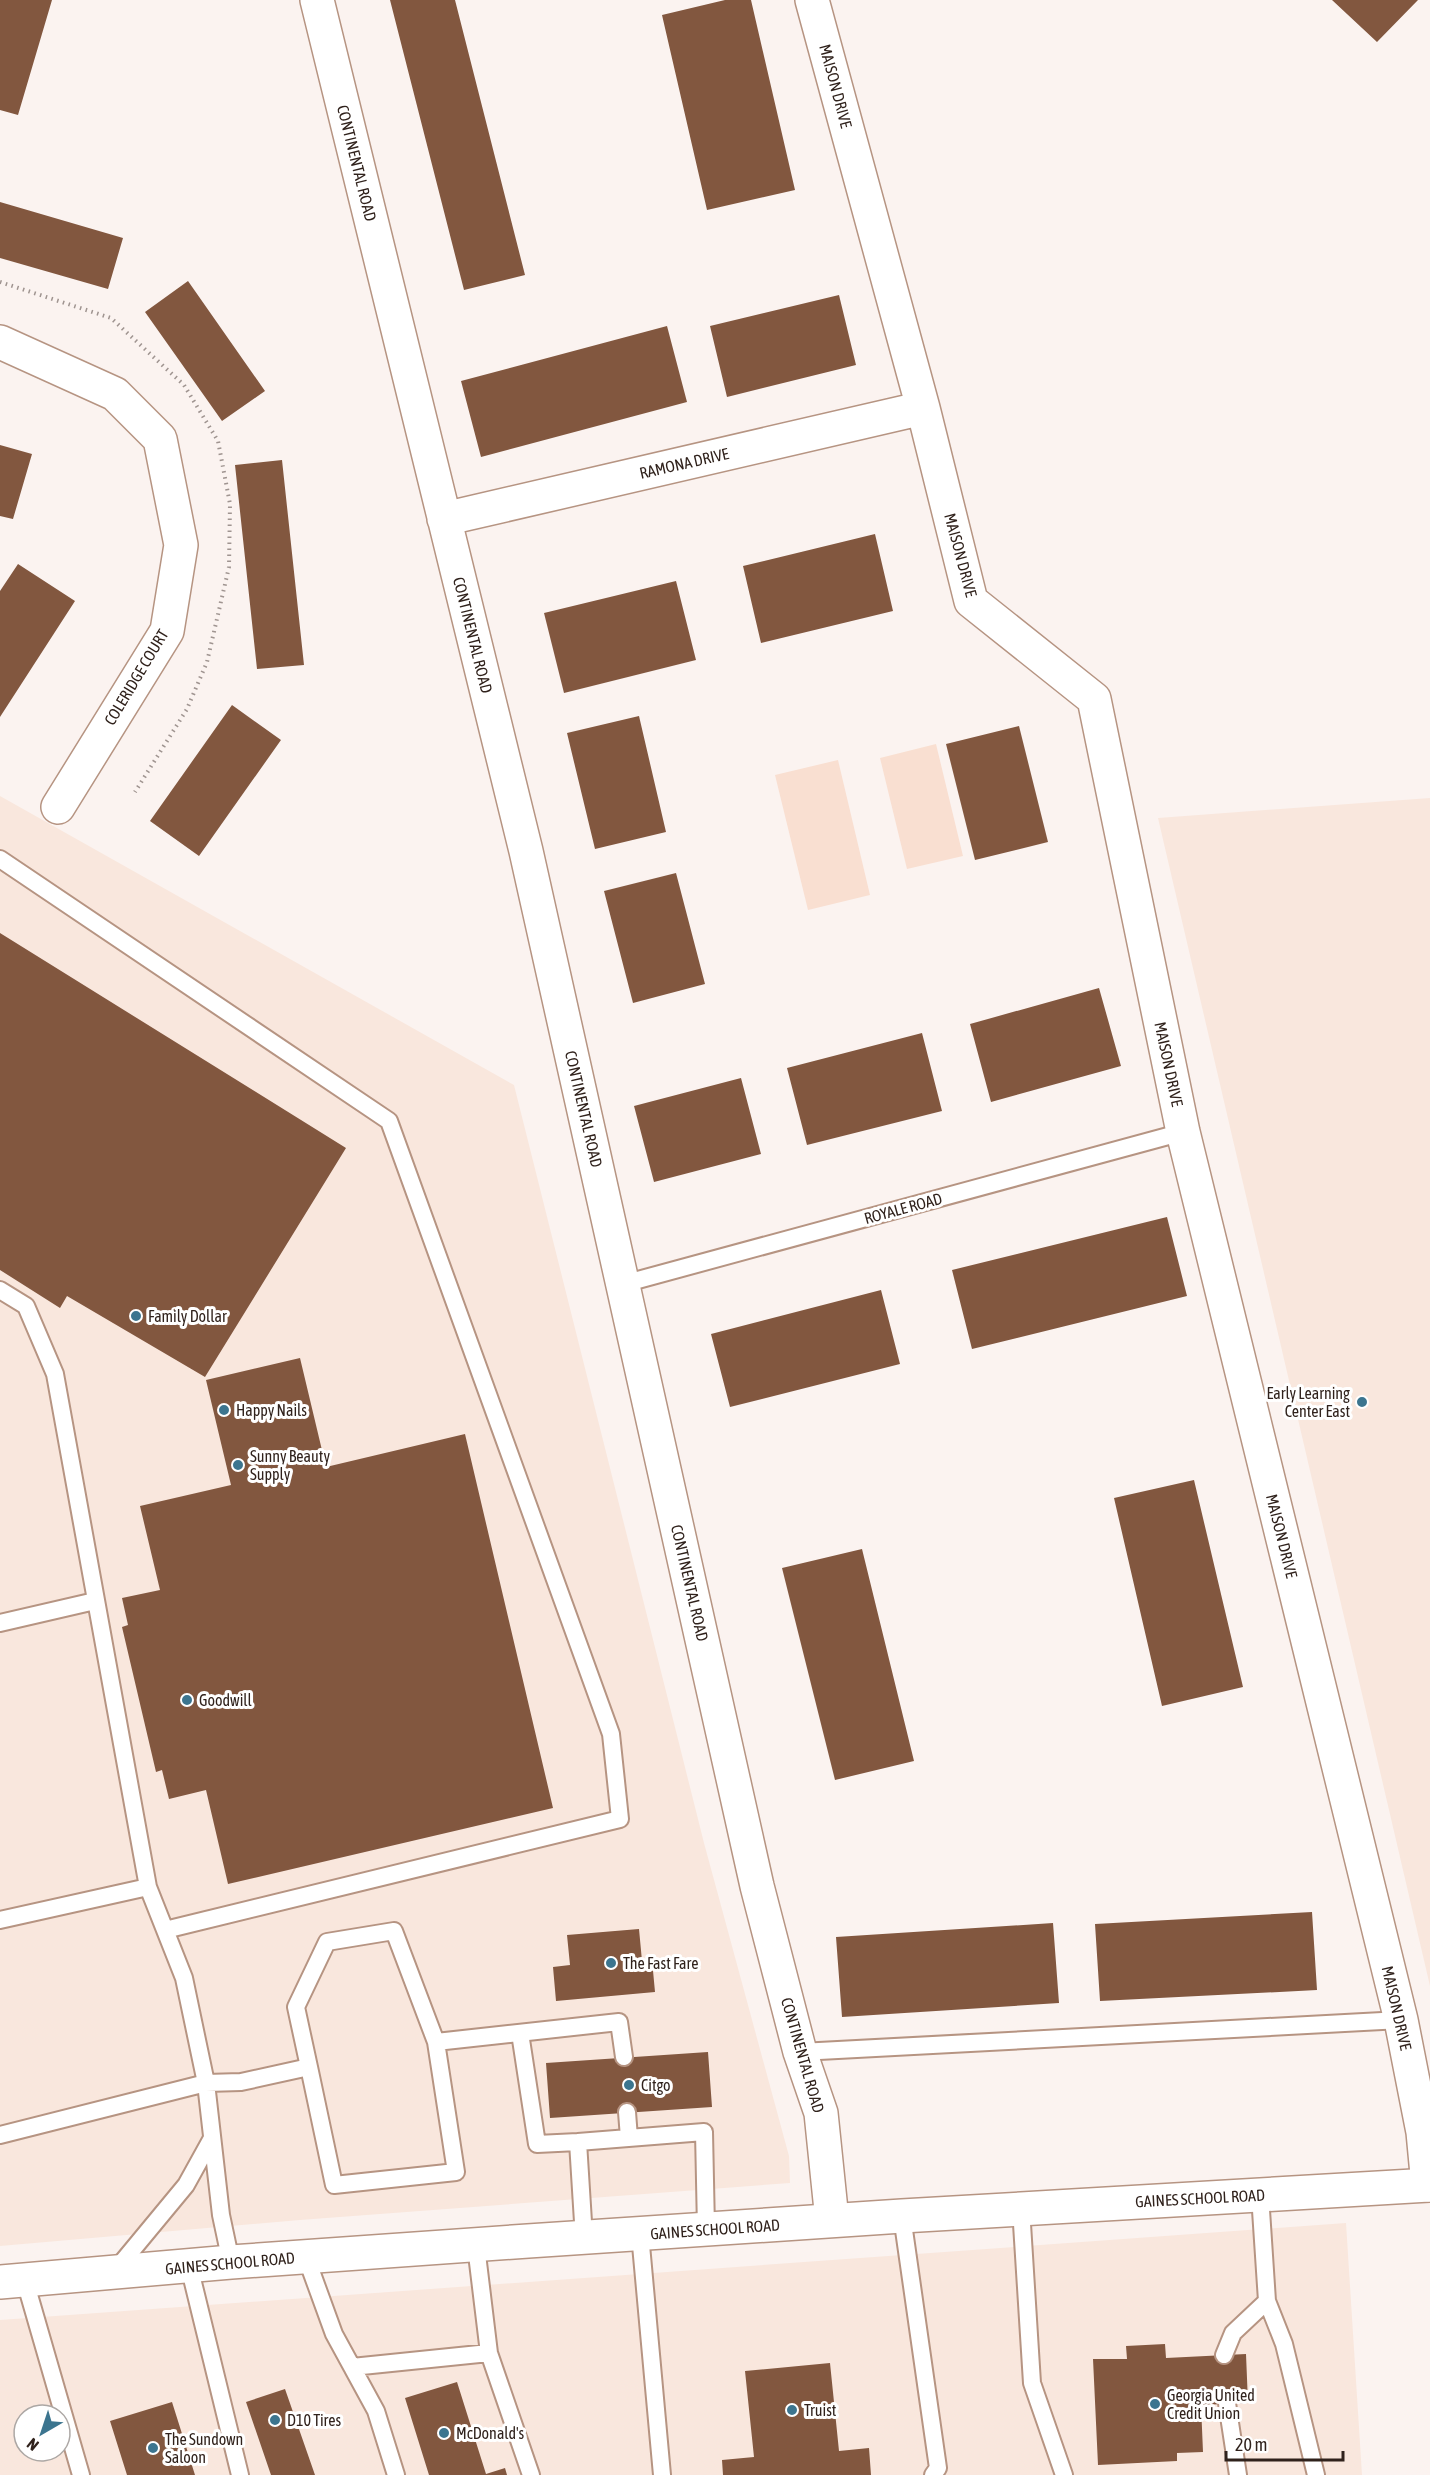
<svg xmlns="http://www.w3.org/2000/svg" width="1430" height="2475" viewBox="0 0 1430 2475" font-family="'Asap Condensed',sans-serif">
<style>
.built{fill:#f9e7dd;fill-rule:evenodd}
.green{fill:#f9dfd1}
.building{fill:#82573f}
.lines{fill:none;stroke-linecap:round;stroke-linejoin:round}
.lane-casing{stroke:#b69482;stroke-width:20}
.street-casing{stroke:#b69482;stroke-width:36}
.secondary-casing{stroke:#b69482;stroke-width:36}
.path{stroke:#9f9490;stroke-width:4;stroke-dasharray:1.5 4.5;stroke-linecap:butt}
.lane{stroke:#fff;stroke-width:16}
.street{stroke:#fff;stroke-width:33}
.secondary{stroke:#fff;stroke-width:33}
.poi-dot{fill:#3c758f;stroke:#fff;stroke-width:2}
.labels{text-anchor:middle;stroke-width:6;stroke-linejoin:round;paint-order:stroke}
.street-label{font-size:16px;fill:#30221c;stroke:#fff}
.poi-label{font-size:16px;fill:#30221c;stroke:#fff;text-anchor:start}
</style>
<rect width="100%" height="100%" fill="#fbf3f0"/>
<!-- built -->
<path class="built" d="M0,796L514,1085L704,1843L789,2156L790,2183L300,2220L0,2246Z
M1430,798V1986L1158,818Z
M1346,2223L1362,2475H0V2320ZM24,2415H60V2451H24Z"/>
<!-- green -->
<path class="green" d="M936,744L963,856L907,869L880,758Z
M838,760L870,895L808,910L775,775Z"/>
<!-- building -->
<path class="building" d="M0,0H52L18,115L0,110Z
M390,0H455L525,275L464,290Z
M725,0H751L795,190L707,210L662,15Z
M1332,0H1418L1377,42Z
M0,202L123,238L108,289L0,258Z
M188,281L265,391L222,421L145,312Z
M839,295L856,365L727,397L710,326Z
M667,326L687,402L481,457L461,381Z
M0,445L32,454L13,519L0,516Z
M282,460L304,665L257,669L235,465Z
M875,534L893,611L761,643L743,566Z
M18,564L75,601L0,717V591Z
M676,581L696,660L564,693L544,613Z
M232,705L281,740L199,856L150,821Z
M639,716L666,832L595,849L567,733Z
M1019,726L1048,842L975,860L946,744Z
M676,873L705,984L633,1003L604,891Z
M0,933L346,1148L205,1377L67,1296L60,1308L0,1270Z
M1099,988L1121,1066L991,1102L970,1024Z
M922,1033L942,1111L807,1145L787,1068Z
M741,1078L761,1154L654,1182L634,1106Z
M1167,1217L1187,1296L972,1349L952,1270Z
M881,1290L900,1364L730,1407L711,1334Z
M300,1358L326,1467L465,1434L553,1808L228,1884L206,1790L169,1799L162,1770L156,1772L122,1627L128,1625L122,1598L160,1590L140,1506L231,1485L206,1380Z
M1194,1480L1243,1687L1162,1706L1114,1498Z
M862,1549L914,1761L835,1780L782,1568Z
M1312,1912L1317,1990L1100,2001L1095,1924Z
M1053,1923L1059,2003L842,2017L836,1937Z
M639,1929L642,1961L652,1960L655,1992L556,2001L553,1967L570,1965L567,1935Z
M708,2052L712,2107L550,2118L546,2063Z
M1165,2344L1166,2358L1246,2354L1248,2403L1201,2405L1203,2452L1177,2453V2461L1098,2465L1093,2359H1127L1126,2346Z
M830,2363L839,2451L869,2448L871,2475H723L722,2460L754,2457L745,2371Z
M457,2382L486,2474L505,2468L507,2475H429L405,2398Z
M285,2389L315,2475H271L246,2402Z
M172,2402L195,2475H127L110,2421Z"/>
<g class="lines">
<!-- lane casing -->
<g class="lane-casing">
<path id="lane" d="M0,859L389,1121L611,1734L620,1819L165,1930
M623,1284L1183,1132
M0,1290L26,1306L55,1374L148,1887L184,1978L206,2083L221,2215L231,2262
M0,1623L95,1601
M0,1920L148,1887
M520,2033L537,2144L578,2142
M800,2052L1401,2020
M309,2067L334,2185L456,2172L436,2042
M627,2112L629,2138
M0,2135L206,2083L241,2082L309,2067L296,2007L327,1942L394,1931L436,2042L619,2022L624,2057
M1260,2195L1267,2301L1284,2344L1316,2475
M1021,2208L1032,2383L1064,2475
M902,2216L938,2468L933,2475
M640,2234L662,2475
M584,2238L578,2142L704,2132L706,2229
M476,2246L489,2353L531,2475
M306,2257L334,2334L376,2411L396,2475
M189,2266L240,2475
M114,2272L186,2185L212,2138
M25,2281L81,2475
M1224,2355L1233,2333L1267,2301
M352,2367L489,2353
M1227,2403L1238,2475"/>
</g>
<!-- street casing -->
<g class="street-casing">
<path id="street" d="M317,0L526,851L757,1886L800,2052L821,2113L832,2220
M812,0L923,408L971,601L1094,699L1183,1132L1401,2020L1423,2132L1428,2185
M0,342L115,394L160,439L181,545L167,631L58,807
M444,519L923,408"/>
</g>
<!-- secondary casing -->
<g class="secondary-casing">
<path id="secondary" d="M0,2282L231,2262L528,2241L902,2216L1430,2185"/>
</g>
<!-- path -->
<path class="path" d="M0,282L111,318L184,385L218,441L230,504L229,567L207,662L187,709L135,792"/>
<!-- lane -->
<use href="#lane" class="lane"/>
<!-- street -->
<use href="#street" class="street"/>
<!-- secondary -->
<use href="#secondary" class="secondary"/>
</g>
<!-- markers -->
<g class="poi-dot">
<circle cx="136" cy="1316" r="6"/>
<circle cx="1362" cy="1402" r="6"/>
<circle cx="224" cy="1410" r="6"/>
<circle cx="238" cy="1465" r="6"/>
<circle cx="187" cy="1700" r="6"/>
<circle cx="611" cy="1963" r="6"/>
<circle cx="629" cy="2085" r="6"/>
<circle cx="1155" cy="2404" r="6"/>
<circle cx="792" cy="2410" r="6"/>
<circle cx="275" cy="2420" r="6"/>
<circle cx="444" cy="2433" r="6"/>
<circle cx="153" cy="2448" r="6"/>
</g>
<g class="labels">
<!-- street labels -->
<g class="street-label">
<text transform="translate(836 86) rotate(75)" y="6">MAISON DRIVE</text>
<text transform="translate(357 163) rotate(76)" y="6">CONTINENTAL ROAD</text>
<text transform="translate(684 463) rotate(-13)" y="6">RAMONA DRIVE</text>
<text transform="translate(961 555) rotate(75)" y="6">MAISON DRIVE</text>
<text transform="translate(473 635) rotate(76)" y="6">CONTINENTAL ROAD</text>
<text transform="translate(136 677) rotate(-59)" y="6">COLERIDGE COURT</text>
<text transform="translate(1169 1064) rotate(78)" y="6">MAISON DRIVE</text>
<text transform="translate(584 1109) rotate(77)" y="6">CONTINENTAL ROAD</text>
<text transform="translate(903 1208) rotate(-15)" y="6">ROYALE ROAD</text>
<text transform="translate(1282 1536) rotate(76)" y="6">MAISON DRIVE</text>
<text transform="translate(690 1583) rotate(77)" y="6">CONTINENTAL ROAD</text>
<text transform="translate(1397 2008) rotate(77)" y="6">MAISON DRIVE</text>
<text transform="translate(803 2055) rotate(74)" y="6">CONTINENTAL ROAD</text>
<text transform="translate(1200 2198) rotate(-3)" y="6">GAINES SCHOOL ROAD</text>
<text transform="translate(715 2229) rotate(-4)" y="6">GAINES SCHOOL ROAD</text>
<text transform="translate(230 2263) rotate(-5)" y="6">GAINES SCHOOL ROAD</text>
</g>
<!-- poi labels -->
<g class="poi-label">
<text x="148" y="1322">Family Dollar</text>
<text x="1350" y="1399" text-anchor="end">Early Learning<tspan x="1350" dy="18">Center East</tspan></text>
<text x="236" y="1416">Happy Nails</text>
<text x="250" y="1462">Sunny Beauty<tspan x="250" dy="18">Supply</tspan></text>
<text x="199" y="1706">Goodwill</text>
<text x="623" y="1969">The Fast Fare</text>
<text x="641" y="2091">Citgo</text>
<text x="1167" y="2401">Georgia United<tspan x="1167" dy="18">Credit Union</tspan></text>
<text x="804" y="2416">Truist</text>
<text x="287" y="2426">D10 Tires</text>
<text x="456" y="2439">McDonald's</text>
<text x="165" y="2445">The Sundown<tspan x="165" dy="18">Saloon</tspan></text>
</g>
</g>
<!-- north arrow -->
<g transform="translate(42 2433) rotate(219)"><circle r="28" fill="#ffffff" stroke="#aca7a4" stroke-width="1.5"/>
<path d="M0-4.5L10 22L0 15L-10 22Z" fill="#3c758f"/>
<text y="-9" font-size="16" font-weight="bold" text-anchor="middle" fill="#30221c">N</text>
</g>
<!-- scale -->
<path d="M1226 2451v9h117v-9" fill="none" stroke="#30221c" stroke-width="3"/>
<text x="1235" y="2451" font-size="18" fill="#30221c" stroke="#ffffff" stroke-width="4.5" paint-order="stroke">20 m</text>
</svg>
